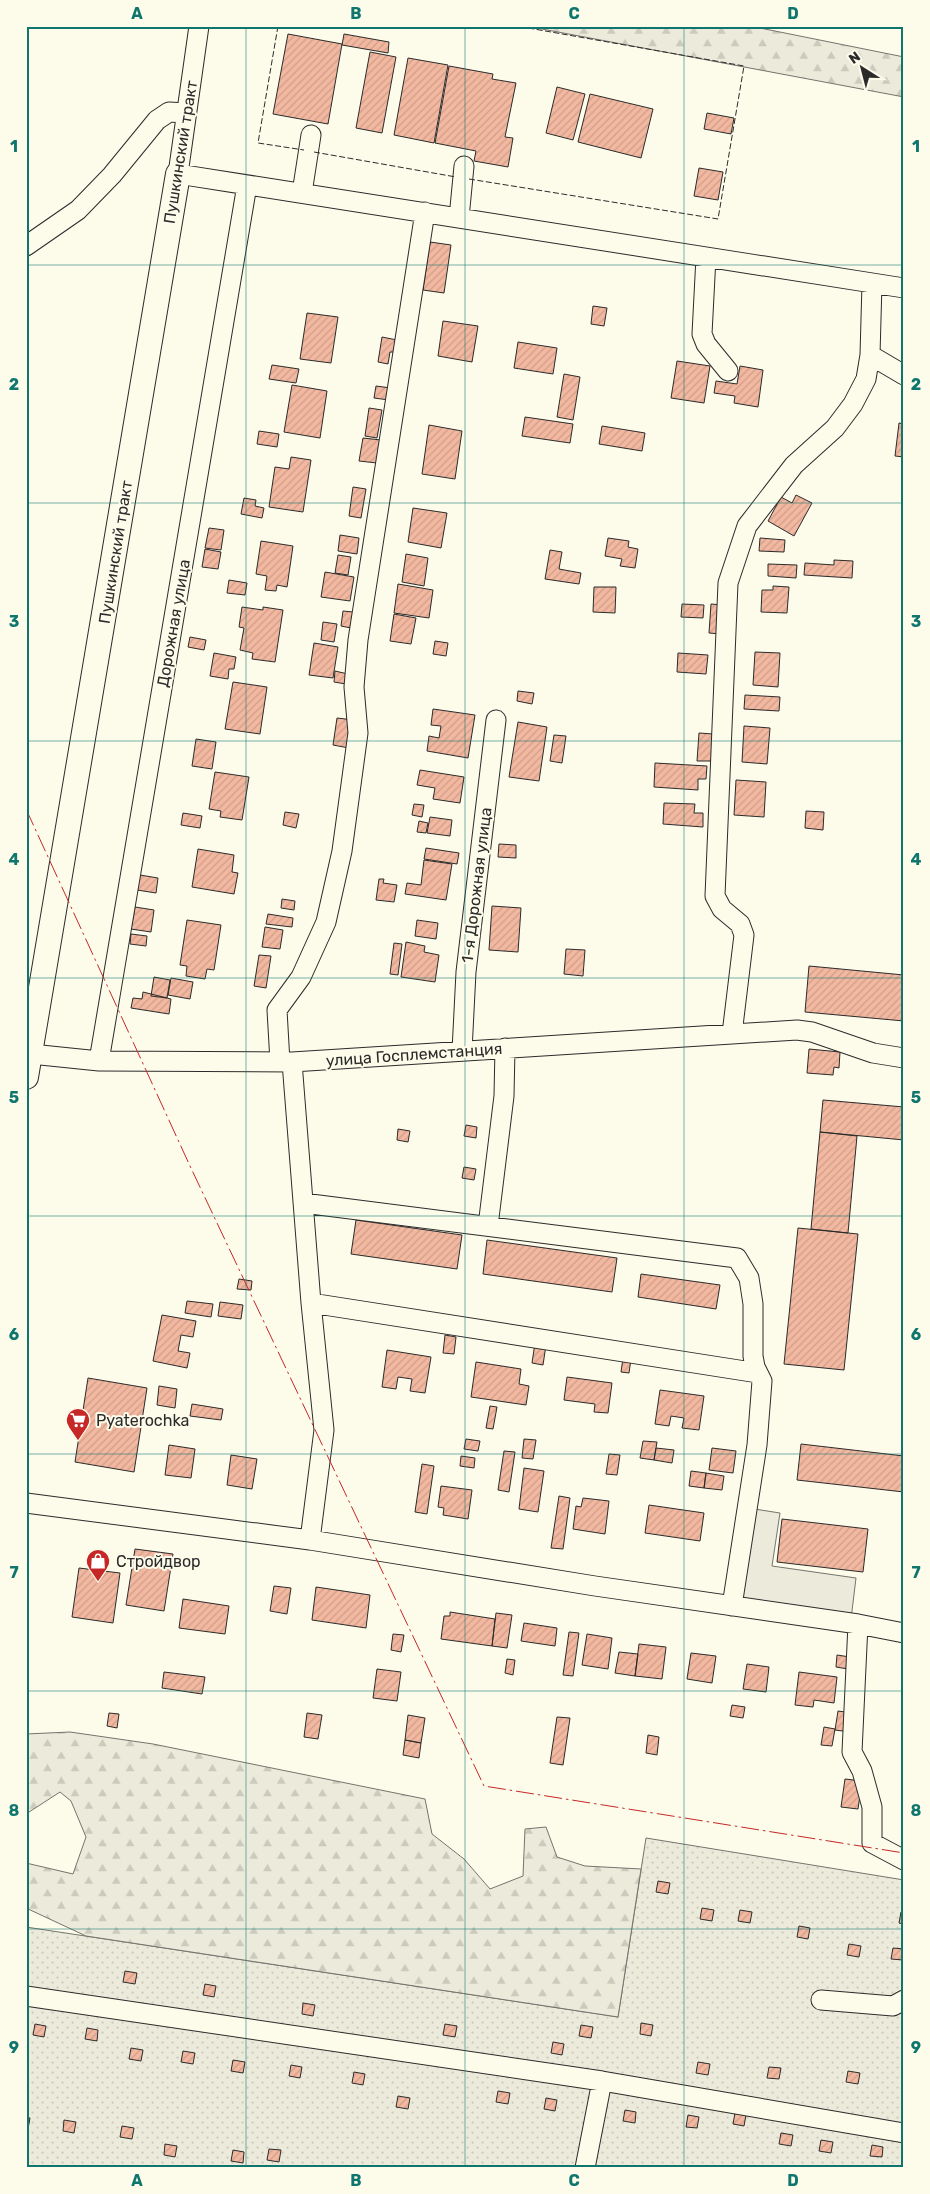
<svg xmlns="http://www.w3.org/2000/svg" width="930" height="2194" viewBox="0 0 930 2194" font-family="Rubik,sans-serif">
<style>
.green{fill:url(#green-dots);stroke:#74746e}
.forest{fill:url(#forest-firs);stroke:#74746e}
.parking{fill:#eceadb;stroke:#74746e}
.building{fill:url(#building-hatch);stroke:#2b2b2b}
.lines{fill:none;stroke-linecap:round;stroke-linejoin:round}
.minor-casing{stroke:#2b2b2b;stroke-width:21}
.major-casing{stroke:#2b2b2b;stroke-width:26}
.minor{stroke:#fdfbea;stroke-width:19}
.major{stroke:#fdfbea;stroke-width:24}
.fence{stroke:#2b2b2b;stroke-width:1;stroke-dasharray:6 2.5;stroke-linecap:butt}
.power{stroke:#c62828;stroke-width:1;stroke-dasharray:18 4 2.5 4;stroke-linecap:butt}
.grid{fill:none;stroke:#0f766e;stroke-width:1;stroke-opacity:0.55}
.labels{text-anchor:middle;stroke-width:4;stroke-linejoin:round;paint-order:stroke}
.street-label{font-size:16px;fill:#2b2b2b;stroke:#fdfbea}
.poi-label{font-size:16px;fill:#2b2b2b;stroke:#fdfbea;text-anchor:start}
.neatline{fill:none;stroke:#0f766e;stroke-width:2}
.grid-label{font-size:16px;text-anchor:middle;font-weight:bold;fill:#0f766e}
</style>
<defs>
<pattern id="green-dots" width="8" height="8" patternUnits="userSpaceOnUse" patternTransform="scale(1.25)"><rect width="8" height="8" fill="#ecebdb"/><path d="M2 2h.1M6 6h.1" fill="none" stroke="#cbcabc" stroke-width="1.8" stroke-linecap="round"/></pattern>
<pattern id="forest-firs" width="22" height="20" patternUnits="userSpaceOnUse" patternTransform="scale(1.25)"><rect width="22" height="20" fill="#ecebdb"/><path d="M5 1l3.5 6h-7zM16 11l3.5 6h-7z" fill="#cbcabc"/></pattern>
<pattern id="building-hatch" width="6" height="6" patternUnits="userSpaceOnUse" patternTransform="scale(1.25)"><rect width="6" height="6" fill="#f2b8a0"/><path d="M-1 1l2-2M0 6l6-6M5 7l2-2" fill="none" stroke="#d09e8a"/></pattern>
</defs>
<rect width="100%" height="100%" fill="#fdfbea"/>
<!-- green -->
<path class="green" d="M646,1838L904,1880V2168H26V1927L618,2017Z"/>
<!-- forest -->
<path class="forest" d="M526,26H750L904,57V97Z
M70,1732L153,1744L425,1799L432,1834L464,1859L490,1889L523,1876L525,1829L546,1827L557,1857L585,1866L641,1869L618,2017L86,1936L26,1908V1863L73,1874L86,1837L71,1801L60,1792L26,1814V1734Z"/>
<!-- parking -->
<path class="parking" d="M748,1508L780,1513L772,1566L856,1578L851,1619L735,1602Z"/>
<!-- building -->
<path class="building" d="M288,34L342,44L328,124L273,114Z
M344,34L389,42L388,53L342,45Z
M370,52L396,57L382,133L356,128Z
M408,58L448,65L434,143L394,135Z
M449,66L493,74L492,79L516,83L505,137L513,138L508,167L474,161L476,151L435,143Z
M557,87L585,94L573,140L546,133Z
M590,94L653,109L641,158L578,142Z
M707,113L734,118L731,134L704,129Z
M699,168L723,172L718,200L694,196Z
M430,242L451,245L444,293L423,290Z
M593,306L607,308L604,326L591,324Z
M307,313L338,317L331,363L300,359Z
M443,321L478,326L472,362L438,356Z
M382,337L397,340L395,352H390L388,364L378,362Z
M518,342L557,348L553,374L514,368Z
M677,361L710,366L704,403L671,398Z
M272,365L299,369L296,383L269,379Z
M740,366L763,370L758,407L734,403L735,396L714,393L716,381L737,384Z
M564,374L580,377L573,420L557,417Z
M292,385L327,391L320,438L284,432Z
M376,386L391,388L389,400L374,398Z
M369,408L382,410L377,438L365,436Z
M525,417L573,424L570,443L522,436Z
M899,423L904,424V457L895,456Z
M429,425L462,431L455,479L422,474Z
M602,426L645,433L642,451L599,444Z
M259,431L279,434L277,447L257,444Z
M363,438L381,440L377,463L359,461Z
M291,457L311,460L303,512L269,507L275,467L289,469Z
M353,487L366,489L361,518L349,516Z
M796,495L812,503L794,536L768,521L781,497L792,503Z
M244,498L256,500L255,506L264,508L262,518L241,514Z
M413,508L447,513L441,548L408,542Z
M209,528L224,530L221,550L205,548Z
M340,535L359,538L357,554L338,551Z
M608,538L629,541L628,547L638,549L635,568L620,566L622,559L605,556Z
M760,538L785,540L784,552L759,551Z
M261,541L293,546L287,587L277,585L276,591L265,590L267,576L256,574Z
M205,549L221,552L218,569L202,567Z
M550,550L562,552L559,569L581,573L579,584L545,579Z
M406,554L428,558L424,586L402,582Z
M338,555L351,557L348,575L335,573Z
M834,560L853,561L852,578L804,575L805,563L834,565Z
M768,564L797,565L796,578L768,576Z
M325,572L354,577L350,601L321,597Z
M229,580L247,583L245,595L227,593Z
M398,584L433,590L429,618L394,613Z
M773,586L789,587L787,613L761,612L762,590H773Z
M594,587H616L615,613L593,612Z
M682,604L704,605L703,618L681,617Z
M711,604L723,605L721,634L709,633Z
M242,607L263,610V607L283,610L275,662L252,659L253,653L240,650L244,628L239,627Z
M343,611L353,612L351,628L341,626Z
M394,614L416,618L411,644L390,641Z
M323,622L337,624L334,642L321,640Z
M190,637L206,640L204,650L188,647Z
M435,641L448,643L446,656L433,654Z
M314,643L338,647L333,678L309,675Z
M755,652L780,653L778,687L753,685Z
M214,653L236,657L234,669H229L228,679L210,676Z
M678,653L708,655L706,674L677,672Z
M335,671L348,674L346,684L334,682Z
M233,682L267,687L260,734L225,729Z
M518,691L534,693L532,704L517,701Z
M745,695L780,697L779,711L744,709Z
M433,709L475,715L468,758L427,751L429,736L439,738L441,726L431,725Z
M337,718L354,720L349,748L333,745Z
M518,722L547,727L539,781L509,777Z
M744,726L770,728L767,764L742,762Z
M699,733L713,734L712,761H697Z
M554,735L566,736L562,763L550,761Z
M196,739L216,742L212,769L192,766Z
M655,763L707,766L706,779H698V790L654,787Z
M420,770L464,777L460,803L433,799L435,788L417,785Z
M215,772L249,777L242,820L220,817L221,811L209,809Z
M736,780L766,782L764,817L734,815Z
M664,803L695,804L694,813H703V827L663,824Z
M414,804L424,805L422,817L412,815Z
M806,811L824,812L823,830L805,828Z
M285,812L299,814L296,828L283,825Z
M183,813L202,816L200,828L181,825Z
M430,817L452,820L450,836L427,833Z
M419,821L428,823L426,833L417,832Z
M499,844L516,845V858L498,857Z
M426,848L459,853L457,864L424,859Z
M198,849L234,855L232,872L238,873L234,894L192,887Z
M424,860L452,864L446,900L405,894L407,883L421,885Z
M140,875L158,878L156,893L137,890Z
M379,879H384L383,883L397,885L394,902L376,900Z
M282,899L295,901L294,910L281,908Z
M492,906L521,908L518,952L489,950Z
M135,907L154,910L151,932L131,929Z
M268,914L293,918L292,927L266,924Z
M187,920L221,925L214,970L207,969L205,979L186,976L187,966L180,965Z
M417,920L438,923L436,939L415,936Z
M265,927L283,930L280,949L262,947Z
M131,934L147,936L146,946L130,944Z
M406,942L425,946L424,952L439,955L435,982L401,977Z
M394,943L402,944L398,975L390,974Z
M566,949L585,950L583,976L564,974Z
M259,955L271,956L266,988L254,986Z
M809,966L904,975V1021L805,1012Z
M154,977L170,980L167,998L151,996Z
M171,978L193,982L190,999L168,995Z
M143,992L171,999L169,1014L131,1008L133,998L142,999Z
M809,1049L840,1052L839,1068L834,1067L833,1075L807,1073Z
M823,1100L904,1107V1140L820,1132Z
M466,1125L477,1127L476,1138L464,1136Z
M398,1129L410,1131L408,1142L397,1140Z
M820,1132L857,1136L848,1233L811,1229Z
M464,1167L476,1169L474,1180L462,1178Z
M356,1220L462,1235L457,1269L351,1254Z
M798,1228L858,1234L844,1370L784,1364Z
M487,1240L617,1258L612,1292L483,1274Z
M641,1274L720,1285L716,1309L638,1297Z
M239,1279L252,1281L251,1290L237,1289Z
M187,1301L213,1304L211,1317L185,1313Z
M220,1302L243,1305L241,1319L218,1316Z
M162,1315L196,1321L193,1337L181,1335L178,1351L190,1353L187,1368L153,1361Z
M445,1335L456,1337L454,1354L443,1353Z
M535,1343L546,1345L543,1365L532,1363Z
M387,1350L431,1357L425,1393L410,1391L412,1379L398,1377L396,1389L382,1387Z
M623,1358L631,1359L629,1373L621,1372Z
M476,1362L521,1369L519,1384L529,1386L526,1405L471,1397Z
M567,1377L612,1383L608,1413L594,1412L595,1404L564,1400Z
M88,1378L147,1388L134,1472L75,1462Z
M159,1386L177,1389L175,1408L157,1405Z
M660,1390L704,1396L699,1430L682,1428L684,1418L671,1416L669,1426L655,1424Z
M192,1404L223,1409L221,1420L190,1416Z
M490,1406L497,1407L493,1429L486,1428Z
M466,1439L480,1441L478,1451L464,1449Z
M524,1439L536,1440L533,1459L522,1458Z
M643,1441L657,1442L654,1460L640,1458Z
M801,1444L904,1456V1492L797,1480Z
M169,1445L195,1449L191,1478L165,1475Z
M656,1448L674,1450L672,1463L654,1460Z
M712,1448L736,1451L733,1473L709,1470Z
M504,1451L515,1452L509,1492L498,1490Z
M609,1454L620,1455L617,1475L606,1474Z
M231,1455L257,1459L252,1489L227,1485Z
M461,1456L475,1458L474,1468L460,1466Z
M422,1464L434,1466L427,1514L415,1512Z
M524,1468L544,1471L538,1512L519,1509Z
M691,1471L706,1473L704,1488L689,1486Z
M706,1473L724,1476L722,1490L704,1488Z
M441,1486L472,1490L468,1519L443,1515L444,1508L438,1507Z
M559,1496L570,1498L563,1549L551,1548Z
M583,1498L609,1501L605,1534L573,1529L576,1506L581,1507Z
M649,1505L704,1513L700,1541L645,1533Z
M782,1519L868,1529L863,1572L777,1562Z
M135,1549L173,1554L164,1611L126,1605Z
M79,1568L120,1573L113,1623L72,1617Z
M274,1586L291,1588L287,1614L270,1611Z
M316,1587L370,1595L366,1628L312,1620Z
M183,1599L229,1606L225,1634L179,1628Z
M450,1612L495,1619L492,1646L441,1639L444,1616H450Z
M496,1613L512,1615L507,1648L492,1646Z
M524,1623L557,1628L555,1646L521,1641Z
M569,1632L579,1633L573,1676L563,1675Z
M393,1634L404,1635L401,1652L391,1650Z
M587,1634L612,1638L608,1669L582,1665Z
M639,1644L666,1647L662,1679L635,1676Z
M619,1652L638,1654L635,1676L615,1673Z
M691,1653L716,1656L712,1683L687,1679Z
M837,1655L850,1657L848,1669L836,1667Z
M507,1659L515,1660L513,1675L505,1673Z
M747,1664L769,1667L766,1692L743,1689Z
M377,1669L401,1672L397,1701L373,1698Z
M164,1672L205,1677L202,1694L162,1688Z
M799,1672L837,1677L834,1703L814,1700L813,1707L795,1705Z
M732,1705L745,1707L743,1718L730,1716Z
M838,1711L852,1713L850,1732L835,1730Z
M109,1713L119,1714L117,1728L107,1726Z
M307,1713L322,1715L318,1739L304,1737Z
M408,1715L425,1718L421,1743L405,1740Z
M557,1717L570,1718L563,1765L550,1763Z
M824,1727L835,1729L832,1746L821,1745Z
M648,1735L659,1737L657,1755L646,1753Z
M405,1740L421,1743L419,1758L403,1755Z
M845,1779L862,1781L858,1809L841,1807Z
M658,1881L670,1883L668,1894L656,1892Z
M702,1908L714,1910L712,1921L700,1919Z
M740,1910L752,1912L750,1923L738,1921Z
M901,1912L904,1913V1924L899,1923Z
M799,1926L810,1928L808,1939L797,1937Z
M849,1944L861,1946L859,1957L847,1955Z
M893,1948L904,1949L903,1960L891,1959Z
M125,1971L137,1973L135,1984L123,1982Z
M205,1984L216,1986L214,1997L203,1995Z
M303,2003L315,2005L313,2016L302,2014Z
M641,2023L653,2025L651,2036L640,2034Z
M35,2024L46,2026L44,2037L33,2035Z
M445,2024L457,2026L455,2037L443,2035Z
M581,2025L593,2027L591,2038L579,2036Z
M87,2028L98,2030L97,2041L85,2039Z
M553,2042L564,2044L562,2055L551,2053Z
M131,2048L143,2050L141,2061L129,2059Z
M183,2051L195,2053L193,2064L181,2062Z
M233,2060L245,2062L243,2073L231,2071Z
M698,2062L710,2064L708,2075L696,2073Z
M291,2065L302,2067L300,2078L289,2076Z
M769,2067L781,2068L779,2079L767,2078Z
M848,2071L860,2073L858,2084L846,2082Z
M354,2072L365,2074L363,2085L352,2083Z
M498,2091L510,2093L508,2104L496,2102Z
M398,2096L410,2098L408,2109L396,2107Z
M546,2098L557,2100L555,2111L544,2109Z
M625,2110L636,2112L635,2123L623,2121Z
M735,2113L746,2115L744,2126L733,2124Z
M688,2115L699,2117L697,2128L686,2127Z
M26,2117L30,2118L28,2129H26Z
M64,2120L76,2122L74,2133L63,2131Z
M122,2126L134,2128L132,2139L120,2137Z
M781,2133L793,2135L791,2146L779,2144Z
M821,2140L833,2142L831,2153L819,2151Z
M165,2144L177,2146L175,2157L164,2155Z
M872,2145L883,2147L882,2157L870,2156Z
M269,2149L281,2150L279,2162L267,2160Z
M233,2150L244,2152L243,2163L231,2161Z"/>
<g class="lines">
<!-- minor casing -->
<g class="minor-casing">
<path id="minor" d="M199,26L178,174L904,288
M302,193L311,135
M459,218L464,166
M26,246L78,210L112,175L157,120L169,112L186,113
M706,257L702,334L706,344L728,371
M870,355L904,375
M732,1034L744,935L740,924L722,909L715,896L728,583L747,526L794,465L835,428L853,404L866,379L870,355L872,283
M462,1051L466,972L496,720
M31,1054L99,1061L292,1062L797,1030L812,1032L873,1053L904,1058
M99,1061L247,185
M280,1062L277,1010L301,977L326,922L342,851L358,733L354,687L358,640L425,212
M292,1062L311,1303L324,1430L310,1540
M303,1203L737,1258L749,1278L753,1304V1356L755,1367L762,1381L757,1445L732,1606
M488,1226L504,1096L505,1048
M311,1303L758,1373
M26,1503L310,1540L595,1586L858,1624L904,1633
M858,1624L852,1752L862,1771L872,1807V1843L904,1860
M26,1996L602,2081L904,2133
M821,2000L893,2006L904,2000
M585,2168L602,2081"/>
</g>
<!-- major casing -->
<g class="major-casing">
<path id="major" d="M26,1077L178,174"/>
</g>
<!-- minor -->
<use href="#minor" class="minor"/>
<!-- major -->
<use href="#major" class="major"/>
<!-- fence -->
<path class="fence" d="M278,26L258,143L304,150
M314,152L456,177
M469,179L718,219L744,66L517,26"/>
<!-- power -->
<path class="power" d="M26,809L190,1166L484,1786L904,1853"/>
</g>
<!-- grid -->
<path class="grid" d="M246,26V2168M465,26V2168M684,26V2168M26,265H904M26,503H904M26,741H904M26,978H904M26,1216H904M26,1454H904M26,1691H904M26,1929H904"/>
<!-- icons -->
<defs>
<g id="supermarket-pin" transform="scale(1.25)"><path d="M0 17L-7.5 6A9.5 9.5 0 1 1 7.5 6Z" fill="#c62828" stroke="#fdfbea"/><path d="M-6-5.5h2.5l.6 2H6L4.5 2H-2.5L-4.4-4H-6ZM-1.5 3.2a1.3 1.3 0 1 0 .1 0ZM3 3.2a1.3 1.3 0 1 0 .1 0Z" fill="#fff"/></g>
<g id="shop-pin" transform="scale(1.25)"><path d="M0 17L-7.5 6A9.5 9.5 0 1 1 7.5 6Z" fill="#c62828" stroke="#fdfbea"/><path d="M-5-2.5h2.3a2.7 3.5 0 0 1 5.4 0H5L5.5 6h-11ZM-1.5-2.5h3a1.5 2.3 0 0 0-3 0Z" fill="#fff"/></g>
</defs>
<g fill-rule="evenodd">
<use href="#supermarket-pin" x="78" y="1420"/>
<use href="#shop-pin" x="98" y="1561"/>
</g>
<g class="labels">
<!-- street labels -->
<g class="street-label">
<text transform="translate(180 152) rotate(-81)" y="6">Пушкинский тракт</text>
<text transform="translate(115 552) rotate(-81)" y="6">Пушкинский тракт</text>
<text transform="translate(173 623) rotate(-80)" y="6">Дорожная улица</text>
<text transform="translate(476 885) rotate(-83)" y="6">1-я Дорожная улица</text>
<text transform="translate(414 1054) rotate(-4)" y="6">улица Госплемстанция</text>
</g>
<!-- poi labels -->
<g class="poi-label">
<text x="96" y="1426">Pyaterochka</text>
<text x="116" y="1567">Стройдвор</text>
</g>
</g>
<!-- border -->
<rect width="930" height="2194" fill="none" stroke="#fdfbea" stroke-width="55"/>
<!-- north arrow -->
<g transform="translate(862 68) rotate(324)" stroke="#fdfbea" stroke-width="4" paint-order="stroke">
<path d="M0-4L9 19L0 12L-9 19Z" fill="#2b2b2b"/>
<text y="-8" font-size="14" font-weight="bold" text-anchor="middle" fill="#2b2b2b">N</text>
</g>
<rect x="28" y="28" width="874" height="2138" class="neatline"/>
<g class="grid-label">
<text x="137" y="19">A</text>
<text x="356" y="19">B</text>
<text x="574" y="19">C</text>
<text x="793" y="19">D</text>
<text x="14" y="152">1</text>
<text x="916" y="152">1</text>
<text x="14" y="390">2</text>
<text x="916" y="390">2</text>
<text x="14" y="627">3</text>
<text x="916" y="627">3</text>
<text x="14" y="865">4</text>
<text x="916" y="865">4</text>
<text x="14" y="1103">5</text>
<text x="916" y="1103">5</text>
<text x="14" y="1340">6</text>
<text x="916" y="1340">6</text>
<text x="14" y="1578">7</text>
<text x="916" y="1578">7</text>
<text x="14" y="1816">8</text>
<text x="916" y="1816">8</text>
<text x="14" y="2053">9</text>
<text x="916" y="2053">9</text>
<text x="137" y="2186">A</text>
<text x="356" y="2186">B</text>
<text x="574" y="2186">C</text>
<text x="793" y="2186">D</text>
</g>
</svg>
